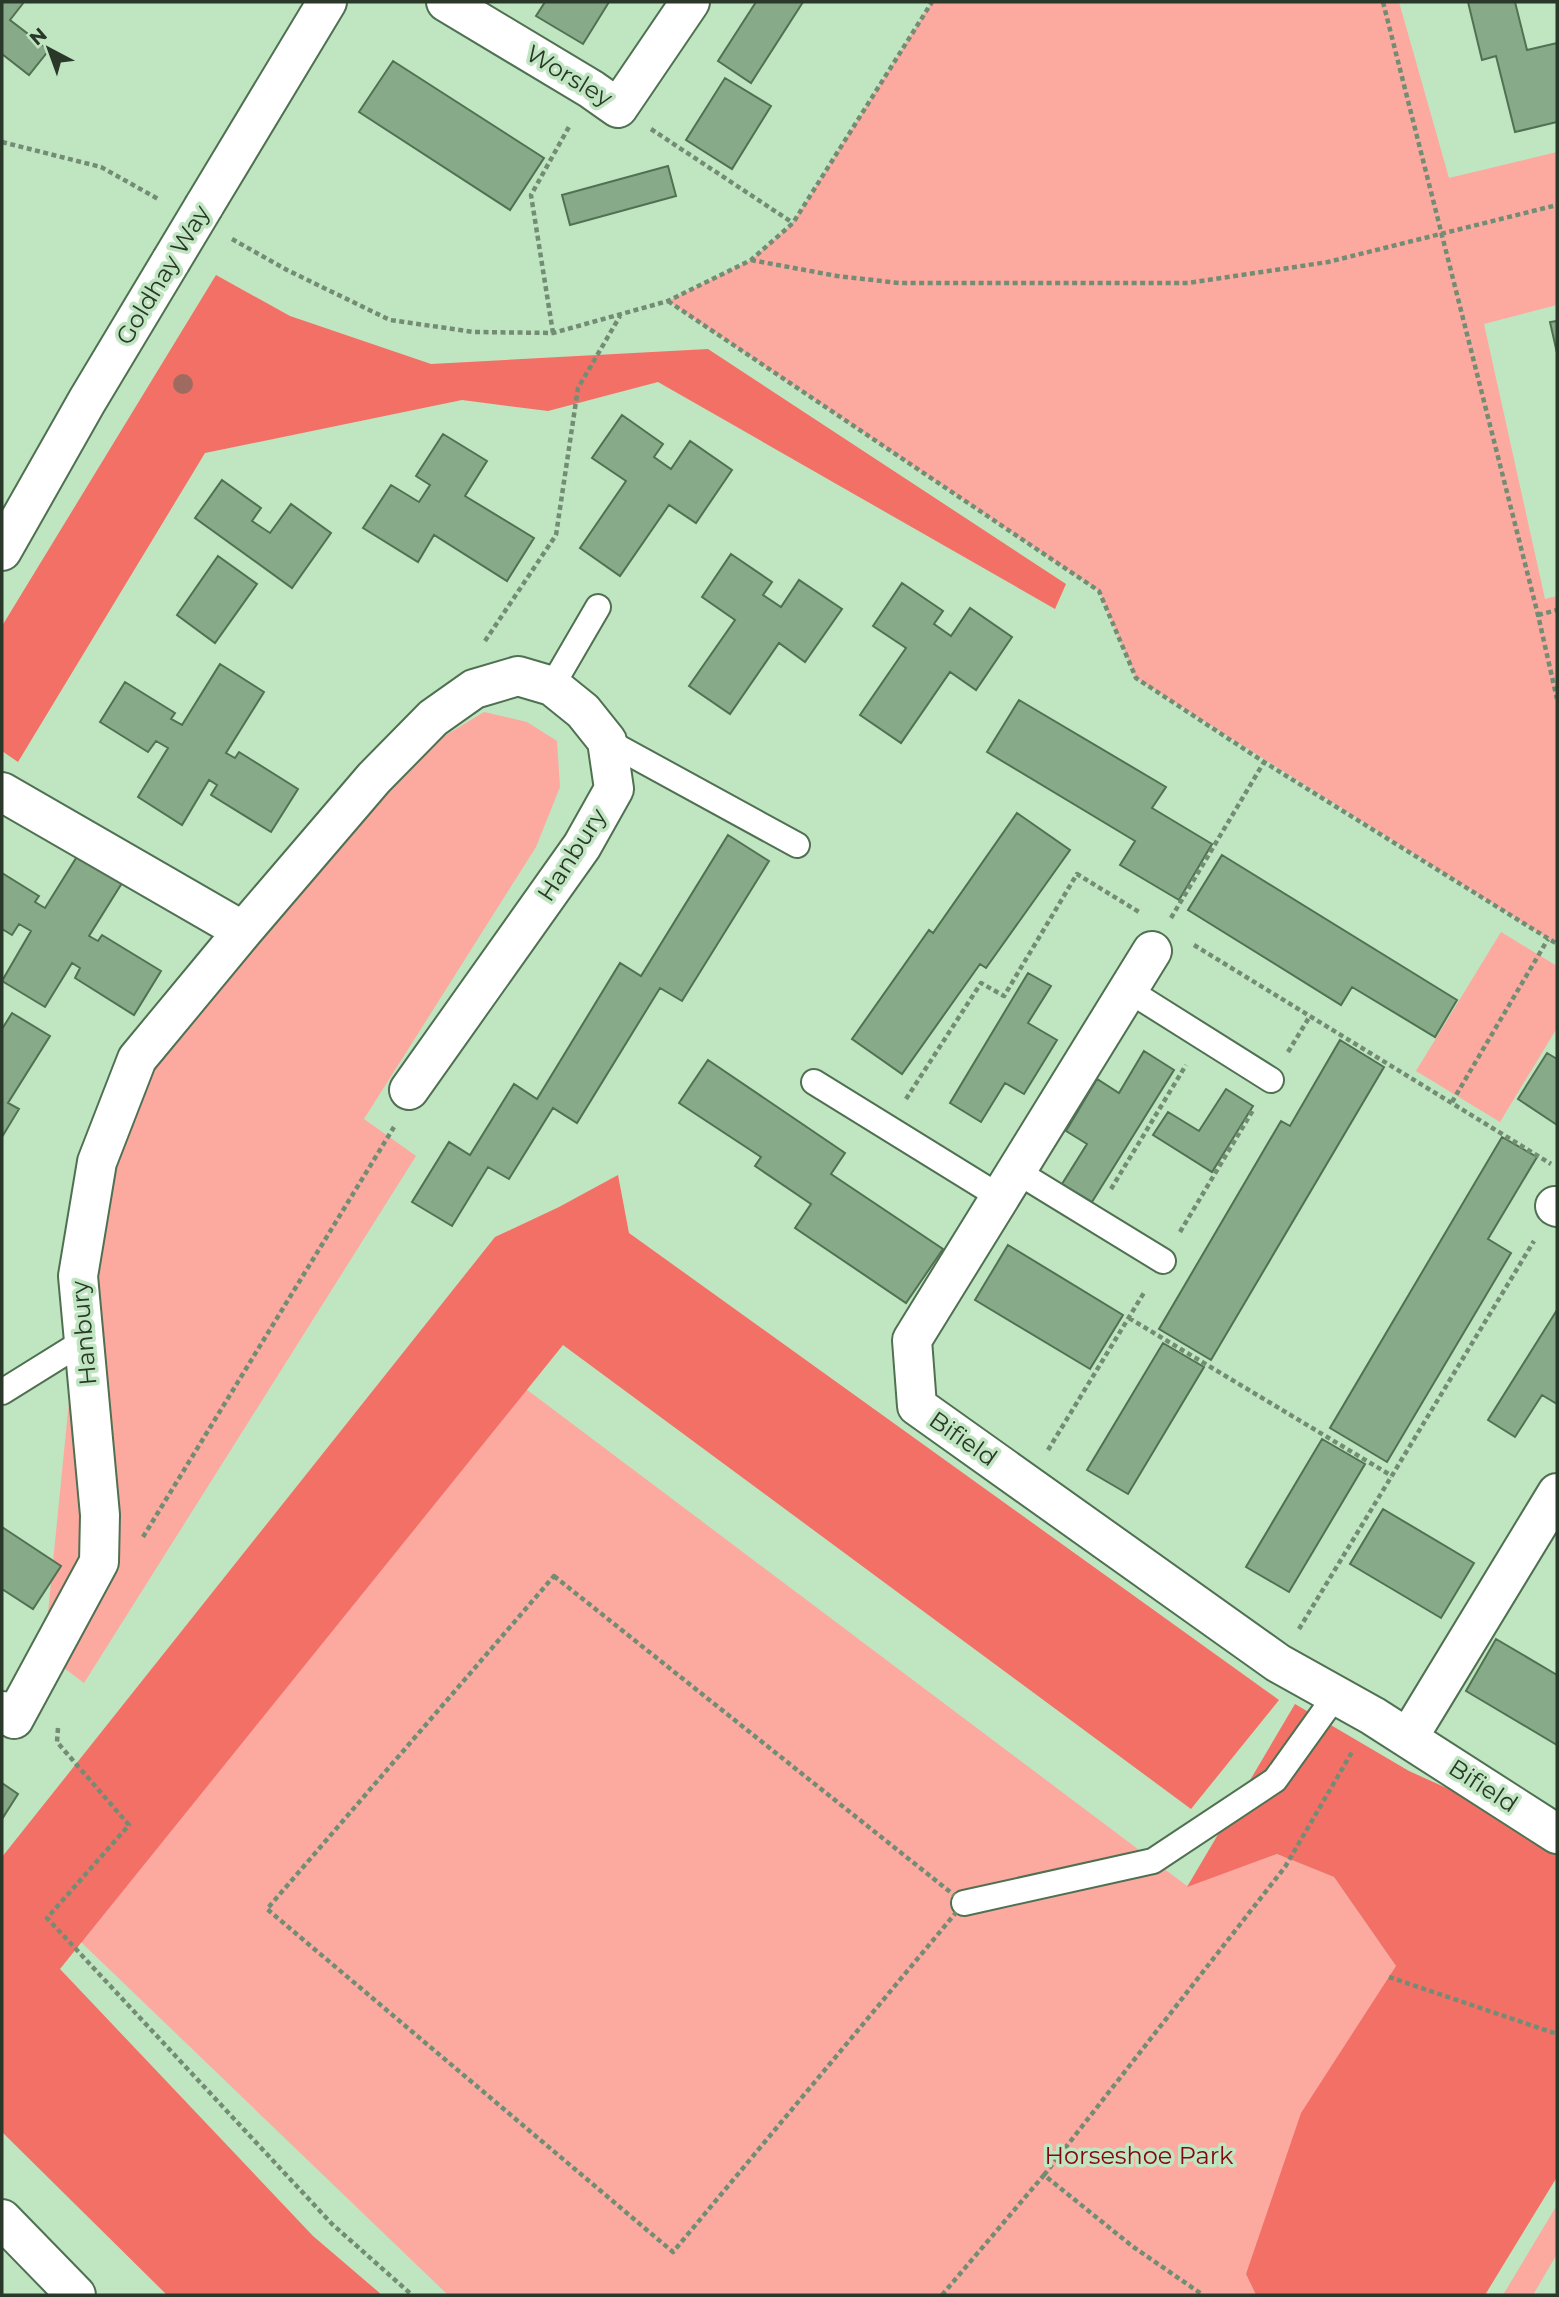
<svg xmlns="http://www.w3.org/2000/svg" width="1559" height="2297" viewBox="0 0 1559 2297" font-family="Montserrat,sans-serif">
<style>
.green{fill:#fca9a0}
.forest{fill:#f37067}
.building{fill:#87aa88;stroke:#517252;stroke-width:2}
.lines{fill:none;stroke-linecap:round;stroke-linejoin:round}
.service-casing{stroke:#4f7051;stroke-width:28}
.minor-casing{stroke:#4f7051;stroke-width:42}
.tertiary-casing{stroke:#4f7051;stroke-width:42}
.path{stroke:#738d74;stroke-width:4.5;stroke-dasharray:5 3.5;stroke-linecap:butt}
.service{stroke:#fff;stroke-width:24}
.minor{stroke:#fff;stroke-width:38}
.tertiary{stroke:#fff;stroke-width:38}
.tertiary-bridge-casing{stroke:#4f7051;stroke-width:42;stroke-linecap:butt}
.tertiary-bridge{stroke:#fff;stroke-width:38}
.tree{fill:#9f6a60}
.labels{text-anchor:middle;stroke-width:7;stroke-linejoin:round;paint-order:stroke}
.street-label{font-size:24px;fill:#2a382a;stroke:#c0e5c1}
.park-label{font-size:24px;fill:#840610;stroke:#c0e5c1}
</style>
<rect width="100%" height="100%" fill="#c0e5c1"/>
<!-- green -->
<path class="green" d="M932,2H1399L1449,178L1557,152V305L1484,324L1545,599L1557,596V944L1136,678L1099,591L668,301L751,260L793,223Z
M484,712L527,722L557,741L560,787L536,847L364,1119L416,1156L84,1683L44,1653L93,1160L143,1063L397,765Z
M1501,932L1557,966V1028L1500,1122L1416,1071Z
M510,1377L1187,1886L1277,1854L1334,1877L1396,1966L1246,2274L1256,2295H448L56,1918Z
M1557,2205V2254L1533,2295H1503Z"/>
<!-- forest -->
<path class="forest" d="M216,275L290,316L431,364L708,349L1066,584L1055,609L658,382L548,411L462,400L205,453L18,762L2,751V626Z
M618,1175L629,1233L1279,1700L1191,1809L563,1345L60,1969L313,2236L382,2295H167L2,2132V1857L495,1237L559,1207Z
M1295,1704L1409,1771L1537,1829L1557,1847V2177L1485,2295H1256L1246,2274L1301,2113L1396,1966L1334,1877L1277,1854L1187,1887Z"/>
<!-- building -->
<path class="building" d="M2,2H24L10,20L49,50L29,75L2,54Z
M545,2H609L583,44L536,16Z
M756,2H803L751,83L718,61Z
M1468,2H1515L1527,50L1557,43V122L1515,132L1496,56L1482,60Z
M393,61L544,158L510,210L359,112Z
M725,78L771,106L732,169L686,140Z
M668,166L676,196L570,225L562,195Z
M1557,321V353L1550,322Z
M622,415L663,444L654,457L671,469L690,441L732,470L696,523L669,505L620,576L580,548L626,481L592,458Z
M443,434L487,461L465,496L534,538L507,581L434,535L418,562L363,528L391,485L419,502L430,485L416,476Z
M222,480L261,508L252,521L270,533L291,504L331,533L292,588L195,518Z
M731,554L772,582L763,595L781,607L799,580L842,609L805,662L779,643L730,714L689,686L735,620L702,597Z
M218,556L257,584L215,643L177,615Z
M902,583L943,611L934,624L951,636L970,608L1012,637L976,690L950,672L901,743L860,715L906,648L873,626Z
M220,664L264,692L226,753L235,758L239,752L298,789L271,832L211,795L217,785L209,780L182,825L138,797L168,748L156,741L148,752L100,722L125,682L175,713L171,719L182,725Z
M1019,700L1166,787L1152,808L1212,844L1179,900L1120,865L1135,841L987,752Z
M1017,813L1070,850L986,968L980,964L902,1074L852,1039L929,930L933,933Z
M728,835L769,861L682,1001L660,988L577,1123L553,1108L509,1179L488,1167L452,1226L412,1202L449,1142L470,1155L514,1084L537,1099L620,963L641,976Z
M83,847L127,875L89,936L98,941L102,935L161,971L134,1015L75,978L80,968L72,963L45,1007L2,981L31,931L19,924L12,935L2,929V873L39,896L35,902L45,908Z
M1222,855L1457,1000L1435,1037L1352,987L1341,1005L1188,910Z
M1028,973L1051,986L1028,1023L1057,1040L1024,1094L1005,1083L981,1122L950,1103Z
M12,1013L50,1036L8,1103L19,1109L2,1137V1029Z
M1340,1040L1384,1067L1211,1360L1159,1329L1281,1121L1290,1126Z
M1144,1051L1174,1070L1092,1202L1062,1184L1087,1144L1066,1131L1097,1079L1119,1093Z
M1547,1053L1557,1059V1125L1518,1099Z
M708,1060L845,1153L831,1174L943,1249L906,1303L795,1228L811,1204L755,1166L761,1157L679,1103Z
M1226,1089L1253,1106L1212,1172L1153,1135L1168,1112L1199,1131Z
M1502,1137L1537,1157L1488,1239L1511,1253L1387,1462L1330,1428Z
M1008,1245L1123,1315L1090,1369L975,1300Z
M1557,1310V1404L1542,1395L1515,1437L1488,1420Z
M1163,1343L1204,1367L1128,1494L1087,1470Z
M1322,1439L1365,1464L1289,1592L1246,1567Z
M1383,1509L1474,1563L1441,1618L1350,1564Z
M2,1527L61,1566L33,1609L2,1589Z
M1496,1639L1557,1675V1745L1466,1691Z
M2,1783L18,1794L2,1819Z"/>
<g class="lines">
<!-- service casing -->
<g class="service-casing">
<path id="service" d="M552,686L598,607
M607,741L797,845
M1128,990L1271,1080
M814,1082L1000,1197
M1016,1171L1163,1261
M2,1392L84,1341
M964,1903L1153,1861L1275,1780L1336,1695"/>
</g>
<!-- minor casing -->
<g class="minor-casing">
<path id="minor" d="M446,2L591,89L618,108L690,2
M2,792L243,931
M1152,951L912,1340L917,1406L1278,1663L1373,1716L1557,1834
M1555,1206L1557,1207
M2,1711L14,1719L99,1562L100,1515L78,1276L97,1162L137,1059L243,931L374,778L433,718L474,689L518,676L552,686L583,711L607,741L614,789L582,846L409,1090
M1408,1738L1557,1493"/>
</g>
<!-- tertiary casing -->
<g class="tertiary-casing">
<path id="tertiary" d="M204,206L327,2
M2,551L87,401L171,261
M2,2219L76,2295"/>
</g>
<!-- path -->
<path class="path" d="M1383,2L1538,615L1557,699
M651,129L793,223
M2,142L101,167L160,200
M232,239L287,270L390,320L474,332L553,333L668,301L751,260L793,223L932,2
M751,260L837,276L899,283H1188L1328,262L1557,205
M668,301L1099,591L1136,678L1264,762L1557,944
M553,333L531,195L570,125
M1538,615L1557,610
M485,641L556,535L578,388L620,316
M1171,918L1264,762
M1194,945L1551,1164
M1288,1052L1310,1016
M906,1099L981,983L1004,996L1077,874L1139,912
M1452,1102L1548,939
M1111,1189L1186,1065
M1180,1232L1253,1110
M1129,1318L1392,1476
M1048,1450L1145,1291
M143,1537L394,1127
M554,1576L964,1903L673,2252L267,1909Z
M1299,1629L1534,1241
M58,1728L57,1742L129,1825L47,1918L332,2224L412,2295
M1389,1977L1557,2034
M1044,2175L1285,1867L1352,1752
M942,2295L1044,2175L1132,2246L1203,2295"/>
<!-- service -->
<use href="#service" class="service"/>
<!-- minor -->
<use href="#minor" class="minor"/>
<!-- tertiary -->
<use href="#tertiary" class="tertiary"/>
<!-- tertiary-bridge casing -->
<g class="tertiary-bridge-casing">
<path id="tertiary-bridge" d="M171,261L204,206"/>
</g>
<!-- tertiary-bridge -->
<use href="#tertiary-bridge" class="tertiary-bridge"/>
</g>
<!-- trees -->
<circle class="tree" cx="183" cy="384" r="10"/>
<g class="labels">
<!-- street labels -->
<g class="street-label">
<text transform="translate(569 76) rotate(31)" y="8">Worsley</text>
<text transform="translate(163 275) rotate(-59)" y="8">Goldhay Way</text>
<text transform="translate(572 855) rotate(-57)" y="8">Hanbury</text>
<text transform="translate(84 1333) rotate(-95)" y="8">Hanbury</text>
<text transform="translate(963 1439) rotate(35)" y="8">Bifield</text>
<text transform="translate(1483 1786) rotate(33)" y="8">Bifield</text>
</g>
<!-- park labels -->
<g class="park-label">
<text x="1139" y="2164">Horseshoe Park</text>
</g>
</g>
<!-- border -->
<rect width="1559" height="2297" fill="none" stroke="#2a382a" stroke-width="7"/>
<!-- north arrow -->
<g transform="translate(49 49) rotate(319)" stroke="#c0e5c1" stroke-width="5" paint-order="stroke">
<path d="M0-5L12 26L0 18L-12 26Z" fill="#2a382a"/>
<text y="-10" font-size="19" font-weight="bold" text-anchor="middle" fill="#2a382a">N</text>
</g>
</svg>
